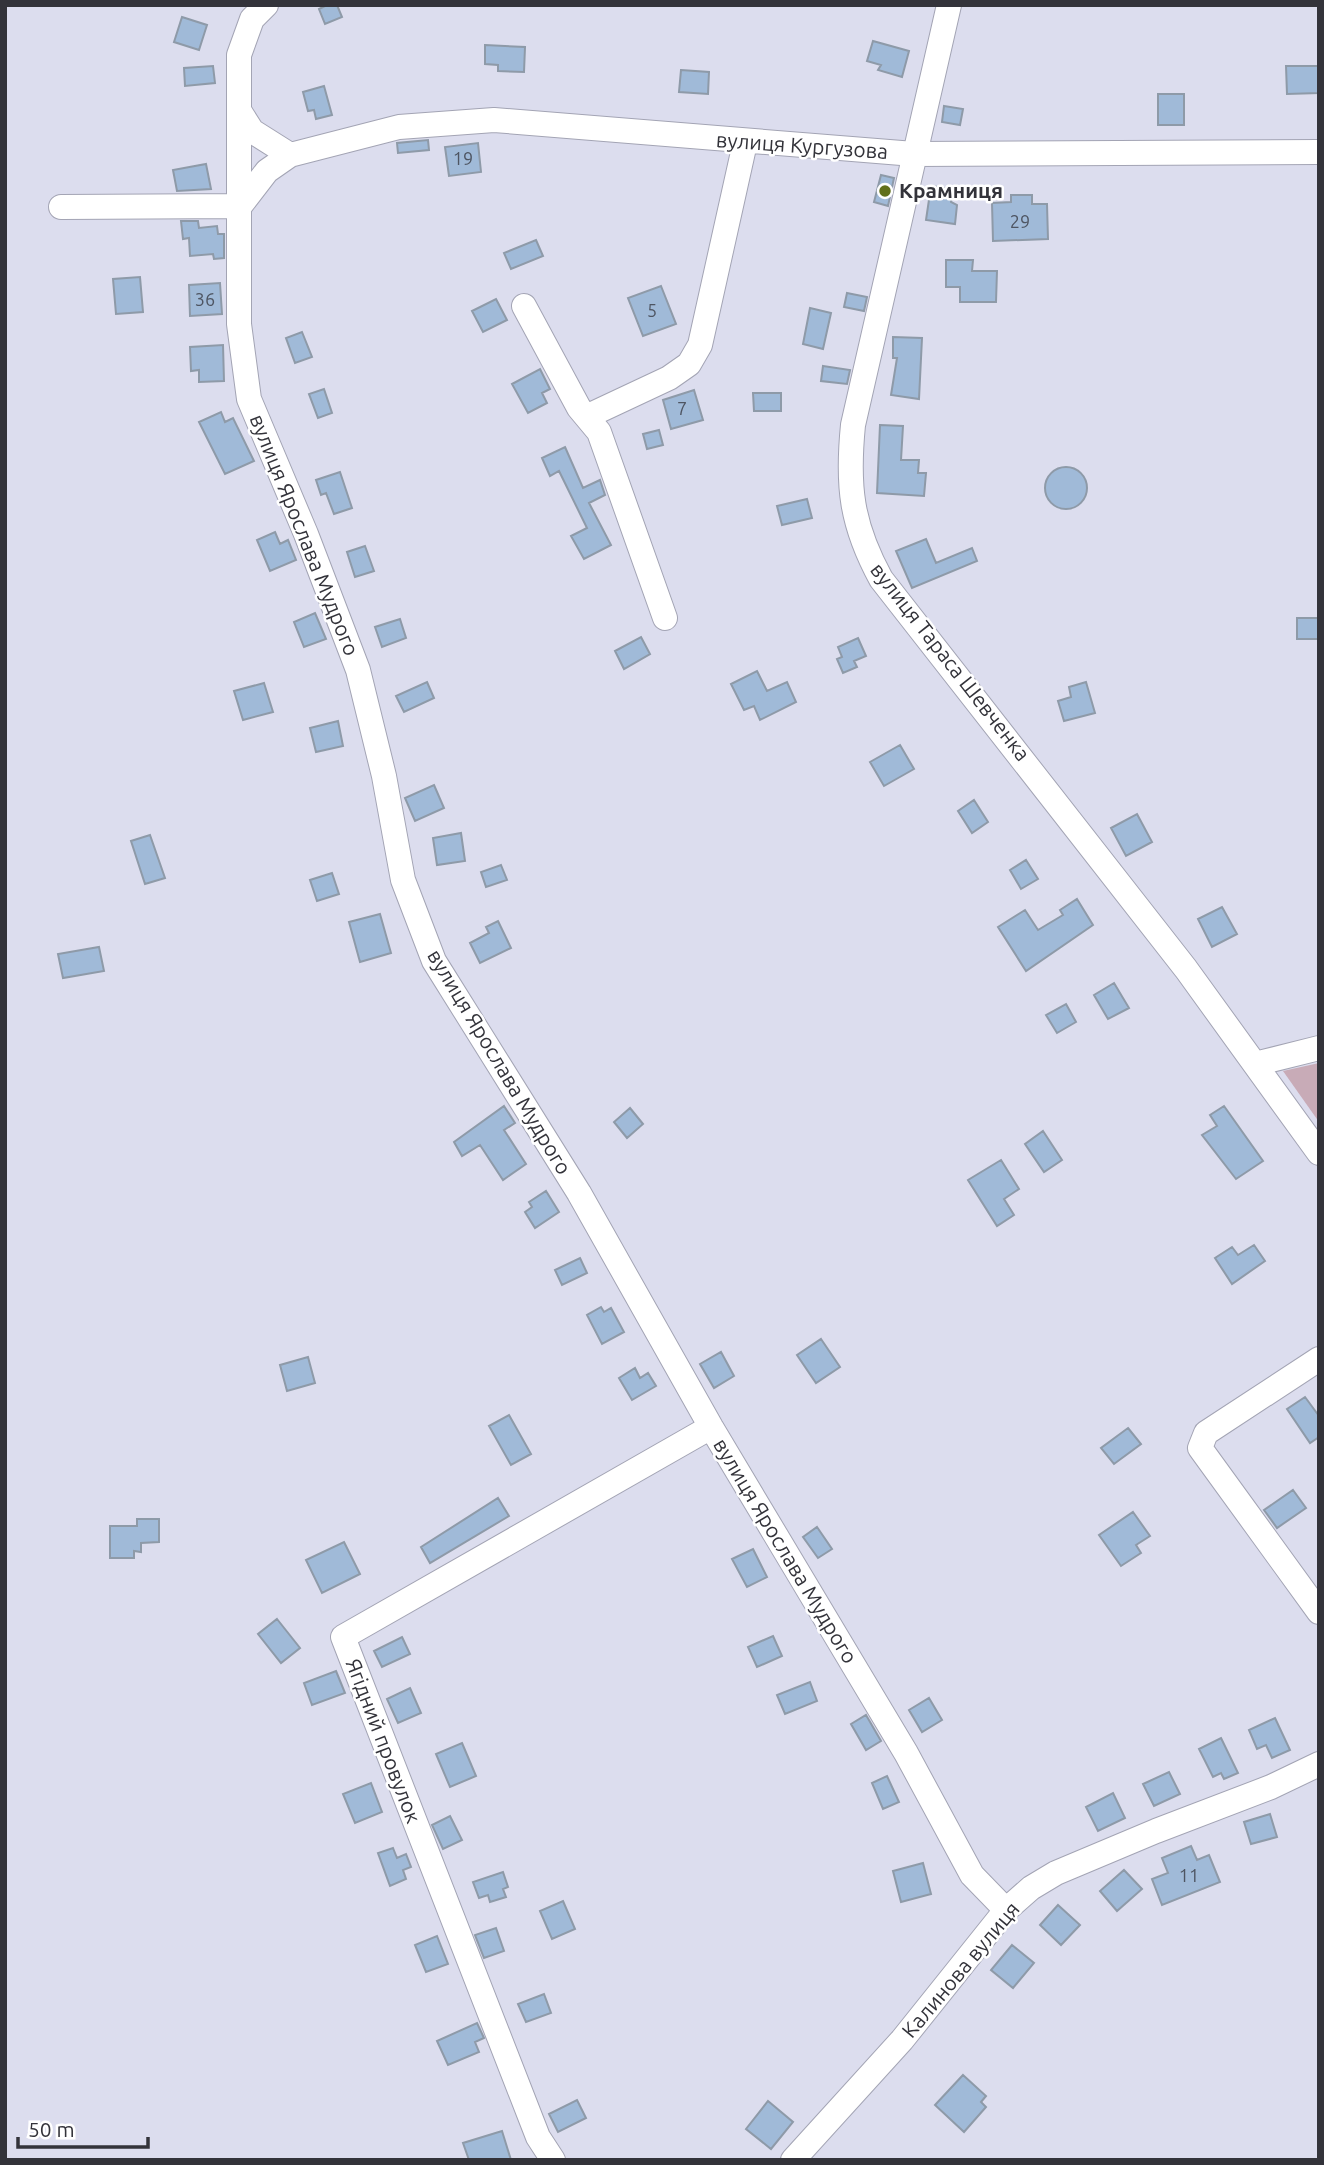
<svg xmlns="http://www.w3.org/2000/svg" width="1324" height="2165" viewBox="0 0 1324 2165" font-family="Ubuntu,sans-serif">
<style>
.green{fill:#c8abb7}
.building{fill:#a0bad8;stroke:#8e9aa8;stroke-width:2}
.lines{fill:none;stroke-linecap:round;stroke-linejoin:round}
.minor-casing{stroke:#a3a4b4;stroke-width:26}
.minor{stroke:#fff;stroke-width:24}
.poi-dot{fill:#61701b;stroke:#fff;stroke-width:2.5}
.labels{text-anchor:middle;stroke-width:5;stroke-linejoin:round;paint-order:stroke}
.number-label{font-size:18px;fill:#4e5562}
.street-label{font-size:21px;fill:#33333a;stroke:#fff}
.poi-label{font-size:21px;font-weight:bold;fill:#33333a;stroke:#fff;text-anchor:start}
</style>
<rect width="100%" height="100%" fill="#dcddee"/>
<!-- green -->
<path class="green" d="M1319,1063V1122L1283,1071Z"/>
<!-- building -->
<path class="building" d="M327,5H337L342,17L325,24L319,9Z
M182,17L207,25L199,50L174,42Z
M873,41L909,51L902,77L878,70L881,65L867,61Z
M485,45L525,47L524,72L498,71V65L485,64Z
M213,66L215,83L185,86L184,68Z
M1286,66H1318L1319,93L1287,94Z
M681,70L709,72L708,94L679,92Z
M324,86L332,115L316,119L314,110L308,111L303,92Z
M1158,94H1184V125H1158Z
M944,106L963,109L960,125L942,122Z
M428,140L429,150L398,153L397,143Z
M478,143L481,172L449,176L445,147Z
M206,164L211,189L177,191L173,170Z
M881,175L894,178L888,206L874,202Z
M931,186L953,189L951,202L957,205L955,224L926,220Z
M1011,195H1032V204H1047L1048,239L993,241L992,203L1011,202Z
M181,221H198L199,228L217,226L218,234H224V258L214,259L213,254L190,256L189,238L183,239Z
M536,240L543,256L511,269L504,253Z
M946,260H973L972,271H997L996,302H960V287H946Z
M140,277L143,312L116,314L113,279Z
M220,283L222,314L190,316L189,285Z
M661,286L676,324L643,336L628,298Z
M847,293L867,297L864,311L844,307Z
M496,299L507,320L483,332L472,311Z
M810,308L831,313L823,349L803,344Z
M302,332L312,357L295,363L286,338Z
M893,337L922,338L919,399L891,395L897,358H893Z
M223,345L224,381L199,382V370L191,371L190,347Z
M823,366L850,370L847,384L821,381Z
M540,369L550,389L542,393L547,403L528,413L512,384Z
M324,389L332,413L318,418L309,394Z
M694,390L703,420L671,429L663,400Z
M753,393H781V411H754Z
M221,412L225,422L233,418L254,461L225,474L199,422Z
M880,425L903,426L901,460H919L918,473H926L924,496L877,493Z
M659,430L663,445L647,449L643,434Z
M565,447L583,488L600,480L605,495L589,503L611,545L584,559L571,536L587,528L559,471L550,476L542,458Z
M1045 488a21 21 0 1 1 42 0a21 21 0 1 1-42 0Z
M340,472L352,508L334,514L326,493L321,495L316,480Z
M807,499L812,518L782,525L777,506Z
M275,532L280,544L288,540L296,560L270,571L257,540Z
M926,539L936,563L972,548L977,561L912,588L896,551Z
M365,546L374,571L355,577L347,552Z
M315,613L326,639L304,647L294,622Z
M1297,618H1319V639H1297Z
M400,619L406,638L382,647L375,627Z
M641,637L650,654L624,669L615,651Z
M858,638L866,656L854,661L857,667L843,673L837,659L842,657L838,647Z
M757,671L767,691L787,682L796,702L760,720L754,706L744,710L731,684Z
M427,682L434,698L404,712L396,696Z
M1086,682L1095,713L1064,721L1058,701L1071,697L1069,687Z
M264,683L273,712L243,720L234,691Z
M338,721L343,746L316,752L310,728Z
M900,745L914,769L884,786L870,762Z
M434,785L444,808L415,821L405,798Z
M974,800L988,822L972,833L958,811Z
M1137,814L1152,842L1126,856L1111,828Z
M461,833L465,861L437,865L433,838Z
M150,835L165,878L145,884L131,841Z
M1026,860L1038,879L1021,889L1010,870Z
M501,865L507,880L486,887L481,872Z
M332,873L339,894L317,901L310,880Z
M1077,899L1093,925L1026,971L998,927L1025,910L1038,930L1063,915L1060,910Z
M1222,907L1237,934L1212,947L1198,919Z
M380,914L391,953L360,962L349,922Z
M498,921L511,948L480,963L470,943L489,933L486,927Z
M99,947L104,971L63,978L58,954Z
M1114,983L1129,1008L1108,1019L1094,995Z
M1066,1004L1076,1022L1057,1033L1046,1015Z
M504,1106L515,1123L504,1130L526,1164L503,1180L480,1145L462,1156L454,1142Z
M1224,1106L1263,1161L1236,1179L1202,1135L1217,1126L1210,1115Z
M630,1108L643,1124L627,1138L614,1122Z
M1043,1131L1062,1160L1044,1172L1025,1144Z
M1001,1160L1019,1189L1004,1199L1014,1215L997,1226L968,1180Z
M546,1191L559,1212L535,1228L525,1212L532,1207L529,1202Z
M1254,1245L1265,1261L1232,1284L1215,1258L1232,1247L1238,1255Z
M580,1258L587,1273L562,1285L555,1270Z
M601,1307L604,1312L611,1308L624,1332L602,1344L587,1315Z
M821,1339L840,1367L816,1383L797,1355Z
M721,1352L734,1376L714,1388L700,1364Z
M308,1357L315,1383L287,1391L280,1365Z
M635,1368L640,1378L648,1373L656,1386L632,1400L619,1378Z
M1305,1397L1319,1416V1437L1310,1443L1287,1409Z
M509,1415L531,1454L511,1465L489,1426Z
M1128,1428L1141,1444L1114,1464L1101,1448Z
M1293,1490L1306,1508L1277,1528L1264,1510Z
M498,1498L509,1516L430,1563L421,1547Z
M1133,1512L1150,1536L1136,1545L1141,1553L1121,1566L1099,1535Z
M137,1519H159V1542L141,1543V1552L134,1551V1558H110V1526H137Z
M817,1527L832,1549L818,1558L803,1537Z
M344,1542L360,1574L322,1593L306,1560Z
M753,1549L767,1577L747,1587L732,1559Z
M277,1619L300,1648L281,1663L258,1634Z
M773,1636L782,1656L757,1667L748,1647Z
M402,1637L410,1654L382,1667L374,1651Z
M336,1671L345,1693L312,1705L304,1683Z
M810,1682L817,1701L785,1714L777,1695Z
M410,1688L421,1713L398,1723L387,1699Z
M929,1698L942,1720L922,1732L909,1710Z
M866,1715L881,1741L866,1750L851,1724Z
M1275,1718L1290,1750L1272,1758L1266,1745L1257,1749L1249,1730Z
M1221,1738L1238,1773L1224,1779L1221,1773L1213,1777L1199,1749Z
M462,1743L476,1776L450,1787L436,1754Z
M1169,1772L1180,1794L1154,1806L1143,1784Z
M887,1776L899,1802L883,1809L872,1783Z
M371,1783L382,1812L355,1823L343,1794Z
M1113,1793L1125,1818L1098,1831L1086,1807Z
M1270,1814L1277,1837L1251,1844L1244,1822Z
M450,1816L462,1840L443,1849L432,1825Z
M1191,1846L1197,1860L1209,1855L1220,1882L1162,1905L1152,1879L1168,1873L1162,1858Z
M393,1848L397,1858L406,1854L411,1867L403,1870L406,1879L390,1886L378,1853Z
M923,1863L931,1894L901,1902L893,1871Z
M1124,1870L1142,1889L1117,1911L1100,1891Z
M503,1872L508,1887L503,1889L506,1897L490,1902L488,1895L479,1898L473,1882Z
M563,1901L575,1929L552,1939L540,1911Z
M1058,1905L1080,1925L1061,1945L1040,1925Z
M496,1928L504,1951L484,1958L475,1935Z
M437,1936L448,1964L426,1972L415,1945Z
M1012,1945L1034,1963L1013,1988L991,1970Z
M544,1994L551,2013L526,2022L518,2004Z
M477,2023L484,2038L475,2042L479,2052L448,2065L437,2041Z
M963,2075L986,2096L981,2102L986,2107L964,2132L935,2105Z
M577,2100L586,2118L558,2132L549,2114Z
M768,2101L793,2122L771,2149L746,2129Z
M502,2131L511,2160H469L463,2143Z"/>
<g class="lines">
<!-- minor casing -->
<g class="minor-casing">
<path id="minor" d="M266,5L252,19L239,55V324L249,399L306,534L358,670L384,776L403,880L434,961L579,1193L711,1427L906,1753L972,1875L1006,1910
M949,5L853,425C847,486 851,524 881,579L1186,969L1319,1153
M240,112L252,131L290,155
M61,207L240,206L267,171L290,155L399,127L494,120L914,154L1319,152
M524,306L579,408L599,432L665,618
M588,416L669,378L689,364L700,345L745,143
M1255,1064L1319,1048
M1319,1359L1206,1433L1200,1448L1319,1612
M553,2160L538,2137L343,1637L711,1427
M793,2160L902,2040L1006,1910L1031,1888L1056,1873L1156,1831L1271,1787L1319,1764"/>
</g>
<!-- minor -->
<use href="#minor" class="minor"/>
</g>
<!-- markers -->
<circle class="poi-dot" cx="885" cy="191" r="7"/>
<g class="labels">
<!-- number labels -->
<g class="number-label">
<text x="463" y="165">19</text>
<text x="1020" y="228">29</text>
<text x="205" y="306">36</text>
<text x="652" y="317">5</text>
<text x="682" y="415">7</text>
<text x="1189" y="1882">11</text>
</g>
<!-- street labels -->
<g class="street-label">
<text transform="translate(802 146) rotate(4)" y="7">вулиця Кургузова</text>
<text transform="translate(304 535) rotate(68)" y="7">вулиця Ярослава Мудрого</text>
<text transform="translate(950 662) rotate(52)" y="7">вулиця Тараса Шевченка</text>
<text transform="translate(499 1062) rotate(59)" y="7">вулиця Ярослава Мудрого</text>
<text transform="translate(785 1551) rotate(59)" y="7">вулиця Ярослава Мудрого</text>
<text transform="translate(383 1741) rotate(69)" y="7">Ягідний провулок</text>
<text transform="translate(961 1970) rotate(-50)" y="7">Калинова вулиця</text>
</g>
<!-- poi labels -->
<g class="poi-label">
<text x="899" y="198">Крамниця</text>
</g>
</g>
<!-- border -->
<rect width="1324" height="2165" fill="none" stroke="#33333a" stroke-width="14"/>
<!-- scale -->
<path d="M18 2137v10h130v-10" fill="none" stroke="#33333a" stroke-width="3.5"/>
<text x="28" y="2137" font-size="21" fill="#33333a" stroke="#ffffff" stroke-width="5" paint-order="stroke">50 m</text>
</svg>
